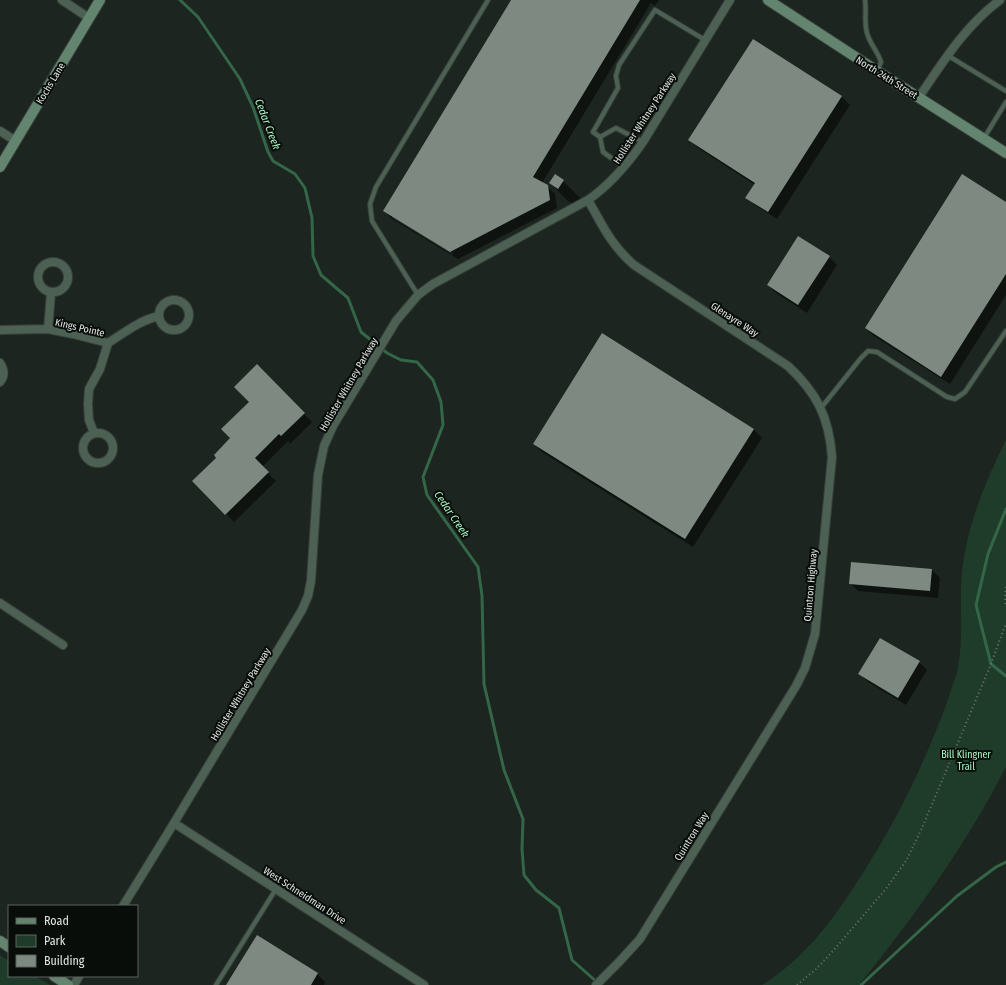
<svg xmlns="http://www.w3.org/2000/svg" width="1006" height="985" viewBox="0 0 1006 985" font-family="'Fira Sans Condensed',sans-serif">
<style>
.green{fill:#1f3c2a}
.shadow{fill:#0007;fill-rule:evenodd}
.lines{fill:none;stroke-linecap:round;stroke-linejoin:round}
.stream{stroke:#346648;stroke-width:3}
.building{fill:#7e8981}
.lane-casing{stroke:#37403a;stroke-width:6}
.street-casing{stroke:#37403a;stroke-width:10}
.secondary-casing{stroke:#37403a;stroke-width:12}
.path{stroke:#6d7570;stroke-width:2;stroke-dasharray:1 3;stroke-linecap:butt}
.lane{stroke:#4c6153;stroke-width:4}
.street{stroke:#4c6153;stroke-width:8}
.secondary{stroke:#63846e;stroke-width:10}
.labels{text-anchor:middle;stroke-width:4;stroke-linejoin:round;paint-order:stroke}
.street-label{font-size:10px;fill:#e0e6e2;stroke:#090d0a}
.park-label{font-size:10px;fill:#abf9c7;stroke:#090d0a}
.water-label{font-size:11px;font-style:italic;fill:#aaf7c6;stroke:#090d0a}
</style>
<rect width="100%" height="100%" fill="#1c251f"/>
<!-- green -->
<path class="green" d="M1006,440V767C966,845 914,917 859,985H762C804,959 833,920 859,879C887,836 910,793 930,745C938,726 946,707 952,687C954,681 957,674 958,667C964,635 959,603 962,571C967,525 986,480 1006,440Z
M0,955L9,961V976H35L50,985H0Z"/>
<!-- shadow -->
<path class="shadow" d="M512,0H659L655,6L651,3L542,183L547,186L555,194L557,208L458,259L392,219L384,211ZM392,216L454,254L453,255L392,218Z
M753,40L842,97L850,105L777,219L755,205L747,197L755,185L698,148L690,140Z
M563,181L581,199L577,206L568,201L550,183Z
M1006,203V295L950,384L874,336L866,328Z
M799,237L829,257L837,265L807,313L776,293L768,285Z
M602,335L754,430L762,438L693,547L542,452L534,444Z
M257,366L312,422L290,444L288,441L262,467L276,481L234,522L194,481L218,458L232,438L250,402Z
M932,570L940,578L938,598L858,591L850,583Z
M919,662L927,670L906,705L868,682L860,674Z
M258,937L317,974L325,982L324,985H227Z"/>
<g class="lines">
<!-- stream -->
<path class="stream" d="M180,0L198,17L240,79L253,107L268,152L273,161L295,174L305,188L312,218L313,256L321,275L348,298L361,332L387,353L401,360L417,362L433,380L441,402L443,425L423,477L427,495L478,567L482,596L484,684L504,770L523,819L522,849L524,875L536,890L559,908L572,960L598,983
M1006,509L988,554L976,605L991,664L1006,676
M861,985L957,896L996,867L1006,862"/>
</g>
<!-- building -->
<path class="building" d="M511,0H640L533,177L548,185L550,200L450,252L383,211Z
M753,39L842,96L768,212L745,198L755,183L688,140Z
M555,174L564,180L558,189L549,183Z
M962,174L1006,202V274L941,377L865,328Z
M798,236L830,256L798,305L767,285Z
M602,333L754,429L685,539L533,444Z
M257,364L305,413L281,436L279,434L255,458L269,472L225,515L192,481L216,458L214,455L230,438L221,429L249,402L234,387Z
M851,562L932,569L930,591L849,584Z
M880,638L920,661L898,698L858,674Z
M257,935L318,973L311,985H226Z"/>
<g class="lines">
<!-- lane casing -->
<g class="lane-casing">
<path id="lane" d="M865,0C867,12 863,24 868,36C871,45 878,52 881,62L877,71
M947,55L1006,91
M600,137L616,128L643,142
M984,138L1006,102
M624,167L603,152L600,137L593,132L618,88L616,76L619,65L655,10L705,40
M418,295L372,221L370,204L376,187L488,0
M821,408L861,358L868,351L877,352L947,397L955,399L965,392L1006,331
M216,985L276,889"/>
</g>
<!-- street casing -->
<g class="street-casing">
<path id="street" d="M62,0L89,18
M919,97C943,62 965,26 1000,0
M0,131L16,141
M588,200C603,226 611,245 634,265L788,366C817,393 829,417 832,457L815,634L805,668L796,686L640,939L619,962L596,985
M38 277a15 15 0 1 1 30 0a15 15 0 1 1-30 0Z
M159 315a15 15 0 1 1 30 0a15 15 0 1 1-30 0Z
M48,329L51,293
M0,330L48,329L73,334L108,343
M108,343C124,333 140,320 159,316
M0,363C4,369 5,376 0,382
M83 448a15 15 0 1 1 30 0a15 15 0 1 1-30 0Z
M94,433L89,420L88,404L89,389L100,369L108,343
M0,603L63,645
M174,823L424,985
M123,906L174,823L302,610L308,596L311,581L318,475L324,446L333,426L396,321L418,295L433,284L588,200C611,184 627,165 643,142L730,0
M74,985L79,976"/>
</g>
<!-- secondary casing -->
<g class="secondary-casing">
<path id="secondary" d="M768,0L877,71L1006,153
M0,167L100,0
M0,941L9,947
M54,976L68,985"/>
</g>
<!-- path -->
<path class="path" d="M1006,587L1005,597L1006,607
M797,985L816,969L833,951L885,890L906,861L922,828L991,664L1006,623"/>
<!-- lane -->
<use href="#lane" class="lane"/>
<!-- street -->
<use href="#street" class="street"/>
<!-- secondary -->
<use href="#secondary" class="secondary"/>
</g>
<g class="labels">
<!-- street labels -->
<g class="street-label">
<text transform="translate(887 77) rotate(32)" y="4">North 24th Street</text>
<text transform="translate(50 83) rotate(-59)" y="4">Kochs Lane</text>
<text transform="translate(644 118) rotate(-57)" y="4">Hollister Whitney Parkway</text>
<text transform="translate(735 319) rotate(33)" y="4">Glenayre Way</text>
<text transform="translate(80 327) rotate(13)" y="4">Kings Pointe</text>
<text transform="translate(348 384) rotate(-60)" y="4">Hollister Whitney Parkway</text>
<text transform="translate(810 585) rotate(-85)" y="4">Quintron Highway</text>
<text transform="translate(240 694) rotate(-59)" y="4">Hollister Whitney Parkway</text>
<text transform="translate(691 836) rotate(-58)" y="4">Quintron Way</text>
<text transform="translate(305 895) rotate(33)" y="4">West Schneidman Drive</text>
</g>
<!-- park labels -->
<g class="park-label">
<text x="966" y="758">Bill Klingner<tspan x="966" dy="12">Trail</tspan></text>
</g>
<!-- water labels -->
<g class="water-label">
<text transform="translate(268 124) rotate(69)" y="4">Cedar Creek</text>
<text transform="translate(452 514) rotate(56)" y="4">Cedar Creek</text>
</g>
</g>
<!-- legend -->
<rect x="8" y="905" width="130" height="72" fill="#090d0a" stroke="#5f6460"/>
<rect x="16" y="918" width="20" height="6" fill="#63846e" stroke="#5f6460"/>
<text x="44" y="925" font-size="12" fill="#e0e6e2">Road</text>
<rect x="16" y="935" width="20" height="12" fill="#1f3c2a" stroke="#5f6460"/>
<text x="44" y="945" font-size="12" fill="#e0e6e2">Park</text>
<rect x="16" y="955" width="20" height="12" fill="#7e8981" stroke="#5f6460"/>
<text x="44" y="965" font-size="12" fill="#e0e6e2">Building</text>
</svg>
